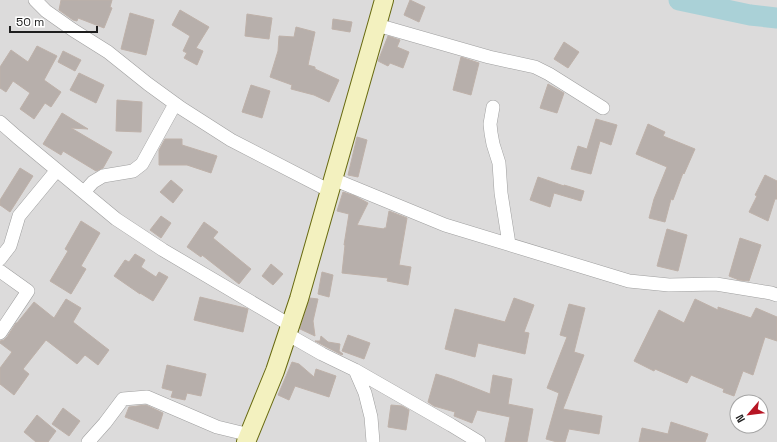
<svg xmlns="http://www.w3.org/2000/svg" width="777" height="442" viewBox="0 0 777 442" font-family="'Space Grotesk',sans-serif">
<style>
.residential{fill:#dcdbdb;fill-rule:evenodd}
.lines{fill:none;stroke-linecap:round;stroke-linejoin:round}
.river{stroke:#aad1d7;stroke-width:21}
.building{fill:#b7afab;stroke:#beb1a9}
.street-casing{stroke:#9f9f9f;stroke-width:14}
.secondary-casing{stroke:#686a10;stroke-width:20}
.street{stroke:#fff;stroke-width:13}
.secondary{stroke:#f3f1bf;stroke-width:18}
</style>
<rect width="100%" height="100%" fill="#eeeae5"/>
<!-- residential -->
<path class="residential" d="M0,0H777V442H0ZM737,402H761V426H737Z"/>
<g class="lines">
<!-- river -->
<path class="river" d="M679,0L750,15L777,18"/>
</g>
<!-- building -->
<path class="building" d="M61,0H112L110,7L112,8L104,28L78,18L77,21L73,20L59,10Z
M410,0L425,7L419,22L404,15Z
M180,10L209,27L196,48L203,51L197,65L184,58L187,53L183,51L190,36L172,25Z
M130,13L154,20L146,55L121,49Z
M247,14L272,18L269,39L245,36Z
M333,19L352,22L350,32L332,29Z
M296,27L315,32L308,65L315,67V69L339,80L329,102L314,95L291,89L292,85L270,77L278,51L279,36L294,37Z
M388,36L400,40L397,47L409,52L403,68L390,63L388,66L378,61Z
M564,42L579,52L568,68L554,59Z
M37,46L57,56L44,80L61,92L51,107L45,103L34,119L20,109L30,93L13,81L6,92L0,88V67L11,50L28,62Z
M63,51L81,60L75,71L58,62Z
M461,57L479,63L471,95L453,90Z
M79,73L104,85L96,103L70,90Z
M548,84L564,93L557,113L540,108Z
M251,85L270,91L262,118L242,112Z
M117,100L142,102L141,132L116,131Z
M62,113L88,129L71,128L112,152L103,168L96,171L63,151L61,155L43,144Z
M596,119L617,125L611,145L600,141L591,174L571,169L578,146L587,149Z
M648,124L665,132L663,136L695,149L684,174L683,173L673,200L671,199L665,222L649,218L654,199L667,167L636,154Z
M357,137L367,140L358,177L348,175Z
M165,139H182V145L217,156L211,173L187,165H159V150Z
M20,168L33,176L10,212L0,205V200Z
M765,175L777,181V199H775L768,221L749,212L757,196L755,195Z
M538,177L564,186V185L584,191L581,201L554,193L550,207L530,200Z
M171,180L183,190L173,203L160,192Z
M343,192L355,196L368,203L357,225L384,229V228H386L389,211L407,218L399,265L411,267L408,285L387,281L388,278L342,273L345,245H344L349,214L337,211Z
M161,216L171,223L161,238L150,230Z
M81,221L100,233L81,266L86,269L71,294L50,281L68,251L65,249Z
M204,222L218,232L213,238L251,269L239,284L202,255L201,257L187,247Z
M667,229L687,235L678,271L657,266Z
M740,238L761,245L749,281L739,280L729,276Z
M135,254L145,260L141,267L156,277L159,272L168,277L153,301L140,293V294L114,276L125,260L129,262Z
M271,264L283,274L273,285L262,276Z
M322,272L333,275L329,297L318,294Z
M200,297L245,308L248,309L243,332L194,320Z
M310,298L318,299L313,321L315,336L300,329Z
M514,298L534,305L524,332L529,333L525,354L478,343L475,357L445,349L455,309L505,322Z
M66,299L81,308L73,322L109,350L98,365L85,355L77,364L46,340L23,369L29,374L14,395L0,384V368L12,352L0,343V341L4,340L7,337L16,323H17L34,302L54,318Z
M695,299L718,310V307L751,318L756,308L777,317V341L765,337L753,375L743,371L734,396L723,392L724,389L691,375L687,383L655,369L654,371L634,361L659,310L684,323Z
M569,304L585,308L574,352L584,355L563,409L602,416L599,434L569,429L565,442H557L546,439L559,393L547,388L567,337L560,335Z
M348,335L370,343L364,359L342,351Z
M321,336L328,342L340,344L339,351L343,354L342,355L315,341H320Z
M292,362L299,364L314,377L316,369L336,376L329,397L295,386L289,400L278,395Z
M167,365L206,374L201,396L187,393L185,400L171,397L173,391L162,388Z
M436,374L452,379L490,394L493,375L512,379L508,404L533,409L527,442H505L510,417L477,410L472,423L454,416L455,412L434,406L428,402Z
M146,405L163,413L158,429L125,417L129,407Z
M391,405L402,406L409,410L406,430L388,427Z
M63,408L80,421L69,436L52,424Z
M37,415L56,431L48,442H36L24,432Z
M671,422L708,434L705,442H639L642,428L668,434Z"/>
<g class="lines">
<!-- street casing -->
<g class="street-casing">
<path id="street" d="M35,0L46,11L73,30L108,52L148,84L181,108L231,140L330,191
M377,25L489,57L535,67L549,74L603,108
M493,107L490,124L491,133L493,144L499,163L501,193L509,244
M0,122L17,137L116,219L163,250L290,325
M333,179L445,225L629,281L669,285L716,284L771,293L777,295
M84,192L93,182L103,176L133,171L142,164L175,104
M0,259L10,246L19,216L57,170
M0,271L28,291L0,333
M287,334L322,354L355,370L451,425L479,442
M355,370L365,393L371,417L373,442
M88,442L105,423L123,399L147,397L217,427L250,435"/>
</g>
<!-- secondary casing -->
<g class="secondary-casing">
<path id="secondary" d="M246,442L275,371L299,299L377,25L384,0"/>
</g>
<!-- street -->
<use href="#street" class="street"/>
<!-- secondary -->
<use href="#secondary" class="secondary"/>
</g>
<!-- north arrow -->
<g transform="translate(749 414) rotate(242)"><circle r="19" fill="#ffffff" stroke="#a5a5a5"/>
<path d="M0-3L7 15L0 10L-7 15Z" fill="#b71524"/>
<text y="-6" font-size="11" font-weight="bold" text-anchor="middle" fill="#1e1e1e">N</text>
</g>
<!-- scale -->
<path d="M10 26v6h87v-6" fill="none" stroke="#1e1e1e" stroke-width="2"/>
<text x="16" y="26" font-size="12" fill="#1e1e1e" stroke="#ffffff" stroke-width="3" paint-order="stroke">50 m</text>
</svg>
